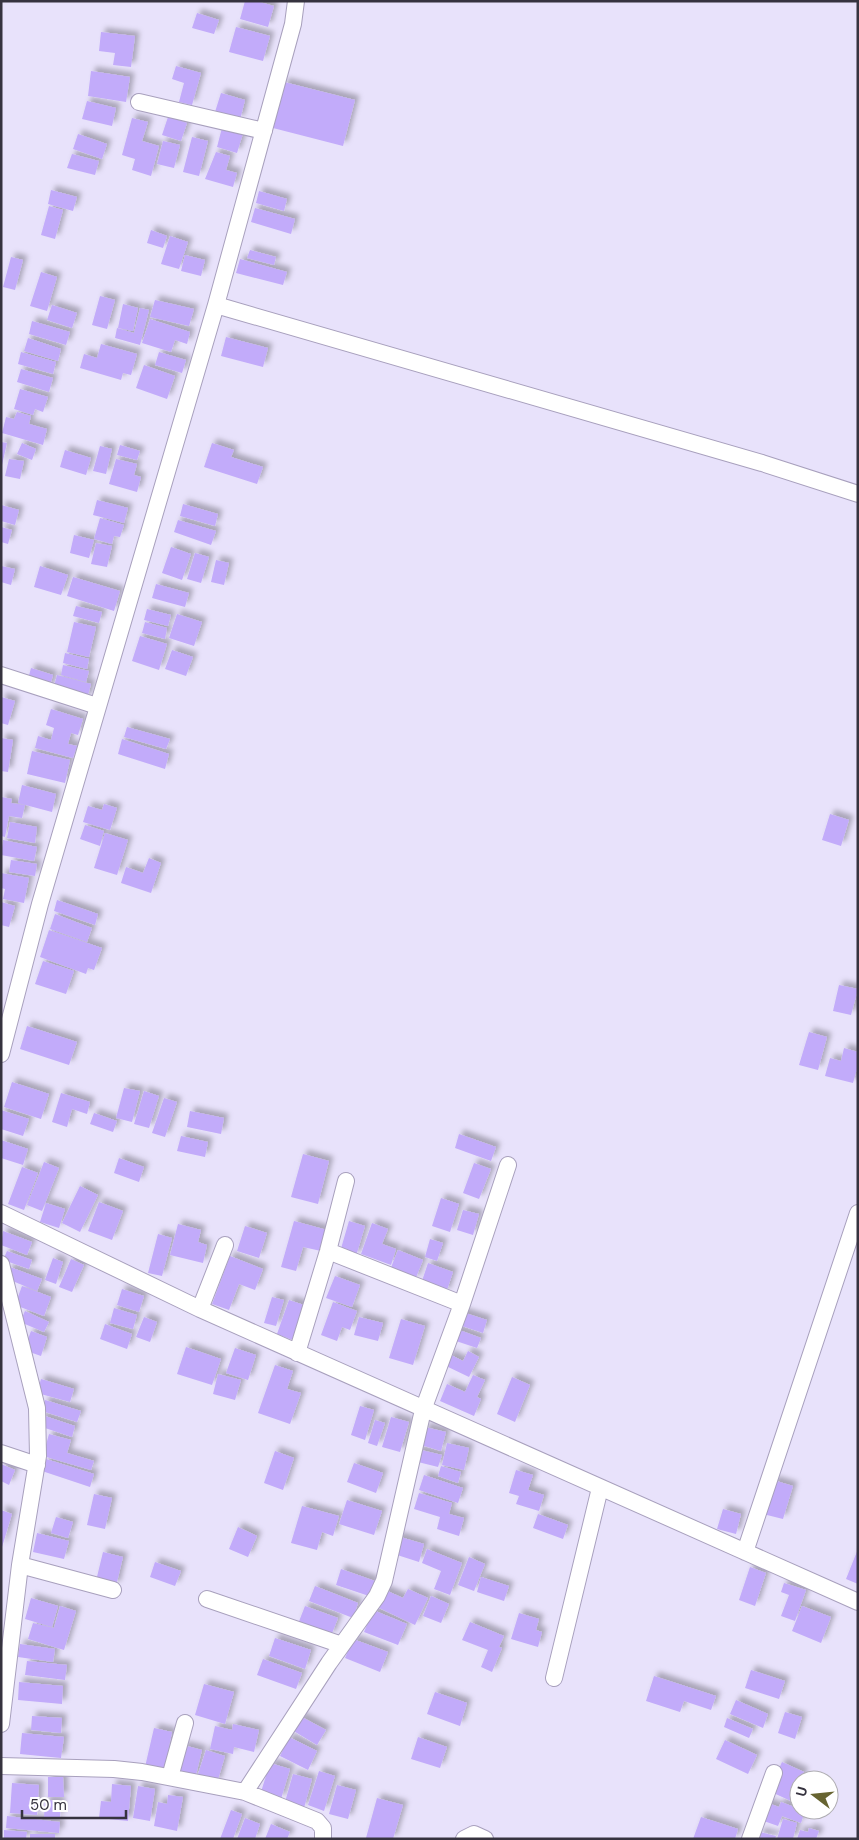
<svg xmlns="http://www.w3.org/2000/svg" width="859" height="1840" viewBox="0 0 859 1840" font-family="'DM Sans',sans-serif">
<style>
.building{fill:#c2abfa;filter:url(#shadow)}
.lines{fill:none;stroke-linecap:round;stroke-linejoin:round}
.minor-casing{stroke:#a8a0bd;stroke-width:18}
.minor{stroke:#fff;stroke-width:16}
</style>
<defs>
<filter id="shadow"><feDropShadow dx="4.5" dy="-4.5" stdDeviation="2.5" flood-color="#0004"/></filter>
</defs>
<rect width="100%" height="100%" fill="#e8e2fb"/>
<!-- building -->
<path class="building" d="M245,1H256L274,6L268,27L240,19Z
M197,13L219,20L214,34L192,28Z
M236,27L270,36L263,61L229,52Z
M101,32L135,36L131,67L113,65L115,53L99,51Z
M176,66L201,73L192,105L179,102L184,83L172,79Z
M91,71L130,77L126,102L88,96Z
M284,82L355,100L343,146L273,128Z
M221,93L245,100L240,120L215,112Z
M87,101L116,108L112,126L82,119Z
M168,117L187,123L181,141L162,135Z
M132,118L148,122L142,141L159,146L151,176L132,170L135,159L122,155Z
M223,124L244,130L237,153L217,147Z
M78,134L107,144L102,159L73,149Z
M192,137L208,141L199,176L183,172Z
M163,141L180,145L174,168L157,164Z
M216,152L230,156L226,170L237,173L233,187L205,179Z
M72,154L99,161L95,175L67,168Z
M51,190L77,197L73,211L48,204Z
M259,191L287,199L284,211L256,203Z
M49,206L63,210L55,239L41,235Z
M255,208L295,219L291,234L251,222Z
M151,230L167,236L163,248L147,243Z
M170,236L188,242L179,269L161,264Z
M250,250L276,257L274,265L247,258Z
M185,255L205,260L201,276L181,271Z
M11,257L23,260L15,290L3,287Z
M240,259L287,272L283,285L236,273Z
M41,272L57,277L47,311L30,306Z
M100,296L115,300L107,329L92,325Z
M155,300L194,309L189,326L150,317Z
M123,304L138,308L133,331L118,328Z
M52,305L77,313L72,328L47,320Z
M140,308L149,310L140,345L115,338L117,328L134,333Z
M150,319L190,332L187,344L175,340L171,352L142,343Z
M32,321L70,332L66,345L29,334Z
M226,337L268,348L263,367L221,356Z
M28,338L61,349L58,361L24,351Z
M101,344L137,354L131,375L123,373L121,380L80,368L84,354L97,358Z
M21,352L56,362L53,374L18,364Z
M159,352L186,360L182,373L155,365Z
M144,365L175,376L167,399L136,388Z
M21,369L53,378L49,392L17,382Z
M20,389L48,397L43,412L35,409L33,415L14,409Z
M17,412L31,416L29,424L47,429L43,445L2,433L6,417L14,419Z
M1,442L7,443L2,465H1Z
M22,443L36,449L32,460L17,454Z
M212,443L234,450L231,457L263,467L257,484L204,467Z
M120,445L140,451L137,460L117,455Z
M100,446L112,449L106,474L93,471Z
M65,450L91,458L86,475L60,467Z
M9,459L24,461L20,479L5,476Z
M116,459L137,464L134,475L141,477L137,492L109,484Z
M97,500L128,508L124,523L93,515Z
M183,504L218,514L215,526L180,516Z
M1,505L19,510L15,525L1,521Z
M100,518L124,525L120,537L114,536L112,544L94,539Z
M178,520L216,531L211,545L174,532Z
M1,527L12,530L8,544L1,542Z
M74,535L94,540L89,558L70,553Z
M96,543L112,546L107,567L91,564Z
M171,547L191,554L182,580L162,573Z
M195,553L209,557L201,583L187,579Z
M216,560L229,563L224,585L211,582Z
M1,566L15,569L11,585L1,582Z
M40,566L68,575L61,595L34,587Z
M73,577L120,591L114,611L67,596Z
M156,584L189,593L185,607L152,598Z
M76,606L102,612L99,623L73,616Z
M147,609L171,615L168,626L144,620Z
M177,614L202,622L194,646L169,638Z
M74,622L96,627L89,657L67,652Z
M145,622L167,628L165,639L142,633Z
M140,636L167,644L159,670L132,661Z
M172,650L193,657L186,676L165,669Z
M65,653L89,659L87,669L63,663Z
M63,665L89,671L86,682L61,675Z
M31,668L53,675L49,689L27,683Z
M57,675L91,684L87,699L53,690Z
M1,697L15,701L8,725L1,723Z
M51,709L83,719L78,735L71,733L68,744L77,746L73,758L35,748L38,736L51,740L54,728L46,725Z
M127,727L170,739L166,749L124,737Z
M1,738L13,740L8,772L1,771Z
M122,739L169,754L165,769L118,754Z
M32,751L70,760L65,783L27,774Z
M22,785L56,794L52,812L18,803Z
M1,797L12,799L11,803L25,805L22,818L9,816L5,837L1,836Z
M104,804L117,808L110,830L83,822L88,806L102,810Z
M830,814L849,820L841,846L822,840Z
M10,822L37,827L35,843L7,838Z
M85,825L104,831L100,846L80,839Z
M105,833L128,840L117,875L94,868Z
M3,840L37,847L34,861L1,855Z
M149,858L161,863L151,893L121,883L126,867L143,873Z
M11,860L37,864L35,876L9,872Z
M1,873L29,878L24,903L3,899L5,889L1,888Z
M57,900L98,914L95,925L54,911Z
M1,902L15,906L9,927L1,925Z
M55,914L92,928L87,942L50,929Z
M49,930L102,948L94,970L88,968L86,974L40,957Z
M43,961L74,971L66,994L35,984Z
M839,985L858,989L851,1015L833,1011Z
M27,1026L77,1042L69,1065L20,1049Z
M809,1032L827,1037L818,1070L799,1065Z
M844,1048L858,1052V1065L853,1083L825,1076L830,1058L841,1061Z
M12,1082L49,1094L41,1119L4,1107Z
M124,1088L140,1091L132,1122L116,1118Z
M144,1091L159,1096L149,1128L134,1124Z
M61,1093L90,1102L87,1114L72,1109L67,1127L52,1122Z
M164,1098L177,1102L165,1137L152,1133Z
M1,1110L29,1119L23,1136L1,1129Z
M190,1111L224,1118L221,1134L187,1127Z
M94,1113L117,1121L113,1132L90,1124Z
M459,1134L496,1147L491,1161L455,1148Z
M181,1136L208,1142L205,1157L177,1151Z
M1,1140L28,1149L23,1165L1,1158Z
M303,1154L329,1161L318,1204L291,1197Z
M119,1158L144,1167L139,1182L114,1173Z
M44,1162L59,1168L42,1211L27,1205Z
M474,1163L491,1169L479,1199L463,1193Z
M22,1167L38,1173L24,1210L8,1204Z
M80,1186L98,1195L80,1232L62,1223Z
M441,1198L459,1204L450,1232L432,1226Z
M99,1202L123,1211L112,1240L88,1231Z
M46,1203L65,1209L59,1228L40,1222Z
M463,1210L479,1214L473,1235L457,1230Z
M294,1221L327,1230L321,1251L303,1247L296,1271L281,1267Z
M349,1221L365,1226L356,1256L340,1252Z
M372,1223L388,1229L382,1244L396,1249L391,1265L361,1254Z
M178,1224L201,1230L198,1242L207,1245L203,1263L170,1255Z
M245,1226L267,1233L259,1258L237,1251Z
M3,1231L32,1242L27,1255L1,1245Z
M158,1234L172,1238L162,1276L148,1273Z
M430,1239L443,1243L437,1261L425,1257Z
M398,1250L423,1260L415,1280L390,1270Z
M7,1251L32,1260L29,1269L3,1260Z
M230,1256L263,1269L255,1290L239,1284L229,1310L212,1304Z
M53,1258L63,1262L56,1284L45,1280Z
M71,1259L84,1265L72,1292L59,1287Z
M428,1263L453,1272L446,1293L421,1284Z
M10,1267L42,1279L37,1291L5,1278Z
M335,1276L360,1285L352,1307L326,1298Z
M22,1286L51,1297L44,1316L15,1305Z
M122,1289L144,1296L139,1312L117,1305Z
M272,1297L284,1300L276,1326L264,1323Z
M289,1300L307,1306L295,1341L277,1334Z
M333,1302L357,1311L350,1330L342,1327L337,1341L321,1335Z
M114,1308L137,1315L133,1329L110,1323Z
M25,1311L49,1322L44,1332L20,1322Z
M459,1311L487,1320L483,1333L456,1324Z
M144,1317L157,1322L150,1342L136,1337Z
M359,1317L383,1323L378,1341L354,1335Z
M401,1319L425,1326L413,1365L389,1358Z
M105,1324L132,1334L127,1349L100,1339Z
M454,1328L481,1338L477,1348L450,1339Z
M31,1331L47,1337L41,1356L24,1350Z
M186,1347L221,1359L212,1385L177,1374Z
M235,1348L256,1355L248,1380L226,1373Z
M468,1351L479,1357L469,1377L444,1365L449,1354L463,1361Z
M275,1365L293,1371L287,1389L301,1393L290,1424L258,1413Z
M218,1374L241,1380L235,1400L213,1394Z
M473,1375L485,1380L477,1397L481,1399L474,1416L440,1401L447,1384L465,1392Z
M512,1377L530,1385L515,1422L497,1414Z
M41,1379L74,1389L70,1402L37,1393Z
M45,1400L81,1411L77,1422L42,1411Z
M360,1406L374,1410L365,1440L351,1435Z
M42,1415L75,1426L72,1437L39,1426Z
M391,1417L409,1422L400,1452L382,1447Z
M375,1420L385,1423L377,1446L368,1443Z
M425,1427L446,1432L441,1451L421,1445Z
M49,1434L71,1440L67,1453L94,1461L91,1470L43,1456Z
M447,1443L469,1448L464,1470L442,1465Z
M417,1449L442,1455L438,1467L414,1461Z
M275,1451L294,1458L283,1490L264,1483Z
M46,1459L94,1474L90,1487L42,1471Z
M354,1463L383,1473L376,1493L347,1482Z
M1,1464L15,1470L9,1485L1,1481Z
M441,1466L461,1472L458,1483L438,1476Z
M516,1470L533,1475L528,1490L544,1495L539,1511L516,1504L519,1496L509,1493Z
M424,1475L463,1488L458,1503L419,1490Z
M773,1480L793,1486L783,1519L763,1514Z
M419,1493L452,1503L449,1514L464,1518L459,1536L437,1529L440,1517L414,1509Z
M94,1494L112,1498L105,1529L87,1525Z
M347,1500L382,1511L374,1535L339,1524Z
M302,1506L339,1516L333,1536L322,1532L317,1550L291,1543Z
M723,1509L741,1514L736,1534L717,1529Z
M1,1510L12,1514L2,1547H1Z
M538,1514L568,1525L563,1539L533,1528Z
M56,1517L73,1522L68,1538L51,1533Z
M238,1527L257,1536L248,1557L229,1549Z
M37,1533L69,1541L64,1559L33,1552Z
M397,1536L424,1544L419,1562L391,1553Z
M427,1549L462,1563L450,1595L434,1589L441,1571L422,1563Z
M858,1549V1584L846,1579Z
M103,1552L123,1557L116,1586L96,1581Z
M469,1557L485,1564L474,1591L458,1585Z
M155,1562L181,1571L175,1586L150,1577Z
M750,1567L766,1573L755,1606L739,1600Z
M341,1569L375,1581L369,1596L336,1585Z
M481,1577L509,1586L504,1601L477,1592Z
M784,1583L806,1590L795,1621L781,1616L789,1595L781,1592Z
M315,1586L358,1603L353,1618L309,1601Z
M383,1589L403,1598L408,1589L428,1598L415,1625L375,1606Z
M431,1596L449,1604L441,1623L423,1616Z
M31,1598L58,1606L52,1627L25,1619Z
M60,1606L76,1611L64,1650L28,1639L33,1623L54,1628Z
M305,1606L338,1618L331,1636L298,1624Z
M802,1606L831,1617L821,1643L792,1631Z
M373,1610L407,1624L398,1645L364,1632Z
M519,1613L539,1619L536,1630L542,1632L538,1647L511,1639Z
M470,1622L504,1636L499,1647L502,1648L492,1672L481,1667L488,1650L462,1640Z
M275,1638L311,1650L305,1669L269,1656Z
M353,1639L388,1652L380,1672L345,1658Z
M20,1644L55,1649L53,1662L18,1657Z
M263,1659L302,1673L296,1689L257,1675Z
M27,1661L67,1665L65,1680L25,1675Z
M751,1670L785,1681L779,1699L745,1688Z
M654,1676L716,1696L711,1710L684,1701L680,1712L646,1701Z
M19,1682L63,1686L62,1704L18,1700Z
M204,1684L234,1692L225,1724L195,1715Z
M435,1692L467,1703L460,1726L427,1714Z
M736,1700L768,1714L763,1728L730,1714Z
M785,1712L802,1717L795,1739L778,1733Z
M32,1716L62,1718L61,1733L31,1730Z
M300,1716L326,1730L317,1745L292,1730Z
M727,1718L753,1729L749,1738L724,1727Z
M233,1724L259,1730L254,1752L234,1747L233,1754L210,1749L215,1726L232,1730Z
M154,1728L172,1732L164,1771L145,1767Z
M22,1733L64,1737L61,1758L20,1754Z
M289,1737L317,1751L308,1770L280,1756Z
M418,1737L447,1747L440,1768L411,1759Z
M725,1740L757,1755L748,1774L716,1759Z
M183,1745L202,1750L195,1779L176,1775Z
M206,1750L225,1756L217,1783L197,1777Z
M782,1762L804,1772L791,1801L769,1791Z
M270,1763L290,1769L281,1799L261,1792Z
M319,1771L335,1776L324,1811L308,1805Z
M293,1774L312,1779L304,1808L285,1802Z
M48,1777H63L64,1797H48Z
M12,1783L39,1785L37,1815L10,1813Z
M112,1784L131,1786L128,1821L99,1818L101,1801L111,1802Z
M337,1785L356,1790L348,1819L329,1814Z
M138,1786L155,1789L150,1821L133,1818Z
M168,1795L183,1797L177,1831L154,1826L158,1802L167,1804Z
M377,1798L403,1805L393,1839L366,1838Z
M45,1800L61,1801L60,1817H44Z
M765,1802L779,1807L781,1802L805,1811L801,1823L782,1816L778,1826L758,1819Z
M231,1810L242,1814L233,1839H220Z
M7,1816L60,1822L59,1833L6,1828Z
M701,1817L738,1829L735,1839H693Z
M245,1818L260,1824L255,1839H237Z
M783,1819L797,1823L793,1839H777Z
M271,1824L290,1832L287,1839H265Z
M809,1828L819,1831L816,1839H797L800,1830L808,1832Z
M4,1830L27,1832L26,1839H4Z
M760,1832L776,1836L775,1839H758Z
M30,1834H55V1839H30Z"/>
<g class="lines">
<!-- minor casing -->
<g class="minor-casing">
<path id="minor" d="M139,102L264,131
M216,305L762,463L858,494
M1,675L97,706
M1,1054L40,904L216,305L293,24L296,1
M1,1213L200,1309L858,1602
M328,1251L462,1304
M1,1264L37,1408L38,1456L20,1565L1,1724
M200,1309L225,1245
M297,1353L328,1251L346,1181
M1,1453L37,1465
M745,1552L858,1213
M20,1565L113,1590
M207,1599L342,1645
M554,1678L600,1488
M1,1766L114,1769L142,1772L245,1792L317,1821L323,1828V1839
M170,1777L185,1723
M245,1792L329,1663L377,1596L384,1581L423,1410L462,1304L508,1165
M464,1839L474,1834L485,1839
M750,1839L774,1773"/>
</g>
<!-- minor -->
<use href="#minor" class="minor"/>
</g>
<!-- border -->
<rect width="859" height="1840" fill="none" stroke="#36333f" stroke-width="5"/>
<!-- north arrow -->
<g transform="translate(814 1795) rotate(286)"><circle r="24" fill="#ffffff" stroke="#afadb2"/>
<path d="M0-4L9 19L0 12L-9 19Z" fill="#676431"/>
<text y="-8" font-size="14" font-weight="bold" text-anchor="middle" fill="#36333f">U</text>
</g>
<!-- scale -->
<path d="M22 1810v8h104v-8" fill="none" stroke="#36333f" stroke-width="2.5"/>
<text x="30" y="1810" font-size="15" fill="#36333f" stroke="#ffffff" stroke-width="4" paint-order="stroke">50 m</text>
</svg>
